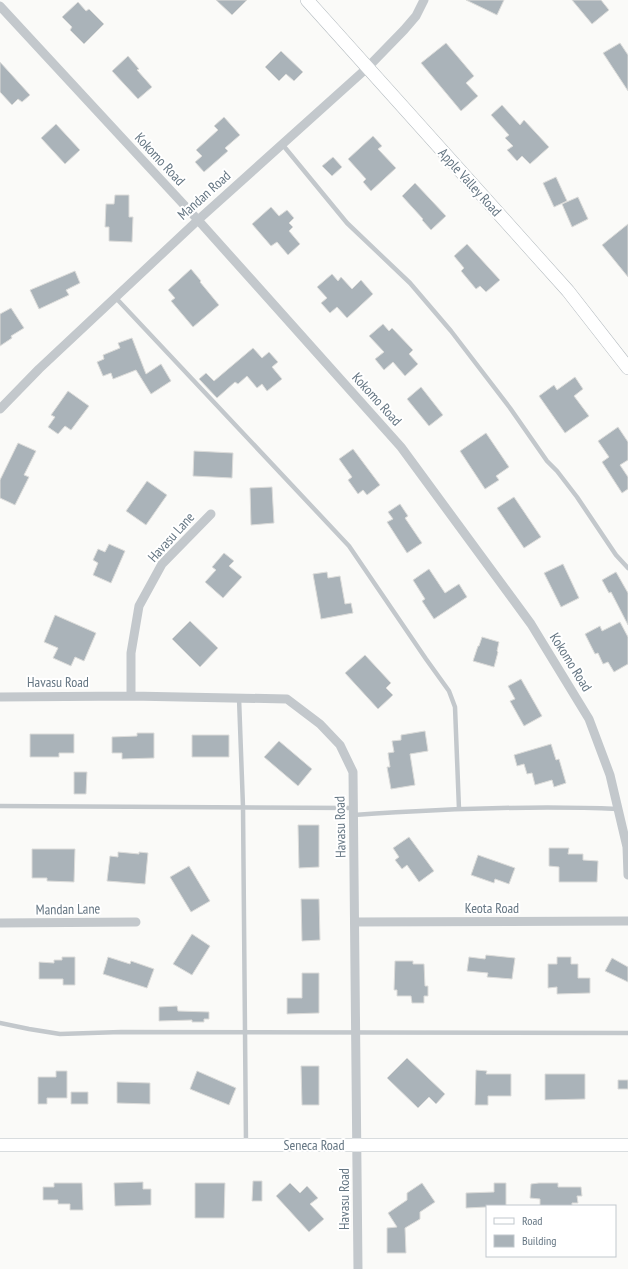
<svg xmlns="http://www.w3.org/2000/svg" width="628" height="1269" viewBox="0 0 628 1269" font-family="'PT Sans Narrow',sans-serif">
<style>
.building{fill:#aab3b9;stroke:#dcdcda}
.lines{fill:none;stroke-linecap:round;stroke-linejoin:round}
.secondary-casing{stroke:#b3babf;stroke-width:14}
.lane{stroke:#c3c8cc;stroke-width:4.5}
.street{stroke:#c3c8cc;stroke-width:9}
.secondary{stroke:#fff;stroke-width:13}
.labels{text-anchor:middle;stroke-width:4;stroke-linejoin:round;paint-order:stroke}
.street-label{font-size:14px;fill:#657683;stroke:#fff}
</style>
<rect width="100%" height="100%" fill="#fafaf8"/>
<!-- building -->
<path class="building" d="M216,0H247L232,15Z
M466,0H504L497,15Z
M572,0H601L609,10L592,24Z
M78,2L86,11L89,9L104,24L84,44L70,30L72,27L62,17Z
M446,43L474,76L466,83L478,96L461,111L421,63Z
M620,43L628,55V91L603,53Z
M281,51L303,72L294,81L286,74L279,81L265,67Z
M128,56L139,69L137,70L152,87L138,99L112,71Z
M0,62L30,95L22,102L18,99L12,105L0,92Z
M502,105L520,125L524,120L549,147L530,164L522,156L517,161L507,150L513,146L505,138L509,135L491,115Z
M224,117L240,135L225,148L228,151L204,172L195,162L202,156L196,150L218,130L214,126Z
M56,124L80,150L65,164L41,138Z
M373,136L382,146L378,149L396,168L371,191L363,182L366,179L348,159Z
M333,157L342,167L332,176L322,166Z
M556,177L567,201L554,207L543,183Z
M415,183L446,216L431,230L422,220L423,219L402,196Z
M115,195H129V217H133L132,242L109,241V227H105L106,204H114Z
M578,197L588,219L572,227L562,204Z
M271,207L279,216L287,210L294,218L289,223L293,227L289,231L300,244L288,255L277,242L271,246L252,224Z
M628,224V277L602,245Z
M467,244L500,280L486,292L480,286L476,289L461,271L464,268L454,256Z
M191,269L201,281L200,282L219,305L193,327L171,301L175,298L168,290Z
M75,271L80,283L66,290L69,295L39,309L30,290Z
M332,274L338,281L341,277L352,289L361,280L373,294L347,318L337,307L330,313L321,303L327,298L317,287Z
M11,308L24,328L11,336L12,338L0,346V314Z
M383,324L389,331L392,328L413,350L409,354L418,364L405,376L393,362L384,370L375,359L384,352L369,336Z
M132,338L146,374L161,364L171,381L151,394L136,370L113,379L111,373L103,376L97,362L104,359L103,355L120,348L118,343Z
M253,348L262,358L269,352L278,362L272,367L282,379L267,391L262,384L257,388L247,376L238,384L235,382L217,398L199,379L206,373L214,381Z
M575,377L583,389L574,396L589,416L565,433L539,396L554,385L557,390Z
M421,387L443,415L429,426L407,399Z
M68,391L89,406L71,430L65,426L58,434L48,427L55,417L51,415Z
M618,427L628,442V460L620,465L628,477V489L622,493L602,462L609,457L598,441Z
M486,433L509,467L496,476L499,480L485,489L460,451Z
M18,443L36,451L24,475L29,477L15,505L0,498V480Z
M353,449L380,485L367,495L363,490L358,494L348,480L352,477L339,459Z
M194,451L233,453L232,478L193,476Z
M147,481L167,495L146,525L126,511Z
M272,487L274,523L251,525L250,488Z
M514,497L541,537L524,548L497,508Z
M400,504L408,516L405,518L422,543L407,553L387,522L393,519L388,512Z
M109,544L125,551L111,583L93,575L98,563L93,560L98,549L105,552Z
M224,553L234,561L229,566L242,577L223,598L205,582L216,570L212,567Z
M563,564L579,598L561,607L544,573Z
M429,569L445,593L459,584L467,597L434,619L422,601L425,599L413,580Z
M327,572L328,578L340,576L345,604L351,603L353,613L321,619L313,574Z
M616,572L628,593V625L611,592L609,593L602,580Z
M55,615L96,633L84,661L75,657L71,666L53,658L58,648L44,642Z
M190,621L218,648L200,667L172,639Z
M620,622L628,637V664L614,672L608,662L603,664L598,653L595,654L585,634L600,626L602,631Z
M482,637L499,642L497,651L498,652L494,667L473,661L478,646H479Z
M365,655L391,683L386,688L393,695L378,709L345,673Z
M521,679L542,716L524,726L510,701L515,699L508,686Z
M425,731L428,751L410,754L415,785L391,789L387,767H390L388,753L394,752L392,741L401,740V735Z
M137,733H154V758L122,759V753H112V737L137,736Z
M30,734H74V753H59V757H30Z
M192,735H229V757H192Z
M279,741L312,769L298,786L264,757Z
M551,744L556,760L559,759L566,783L554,787L552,780L535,785L532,773L527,774L524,764L517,766L514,755Z
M74,772H87L86,794H74Z
M298,825H319V867L299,868Z
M409,837L434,871L419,882L407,865L402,869L395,860L399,857L393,848Z
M549,848H569L568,854H583V860L598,861L597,882H559V867L549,866Z
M32,849H75L74,882L47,881V878H32Z
M118,852L139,854V852L148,853L145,884L107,881L110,856L118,857Z
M478,855L515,868L509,884L495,879L494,883L471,875Z
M189,866L210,901L191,912L170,877Z
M301,899H319L320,940L302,941Z
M192,934L210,946L192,975L173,964Z
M486,955L515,958L512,979L487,977L488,973L467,971L469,957L485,959Z
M62,957H75V985H63V979H39V962L54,963V960H62Z
M108,957L130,964L131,961L154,969L147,988L103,974Z
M557,957H571V964H578V978H590V993L557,994V987L548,988V964H557Z
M612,958L628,967V982L605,971Z
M395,961H413V964H424L425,986H428V996H424V1003H412L411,996H397V990H394Z
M302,973H319V1013L287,1014V998H302Z
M177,1006L178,1011L209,1012V1019H204V1022H192V1020L159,1021V1007Z
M407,1058L445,1094L436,1104L429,1097L418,1108L387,1078Z
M301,1066H319V1105H302Z
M476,1070L487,1071L486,1074H511V1096H488V1105H475Z
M56,1071H67V1098H47V1104H38V1077H56Z
M197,1071L236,1088L229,1105L190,1089Z
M545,1074H585V1099L545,1100Z
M618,1080H628V1089H618Z
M117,1082L150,1083V1104L117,1103Z
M71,1092H88V1104H71Z
M253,1181H262V1201H252Z
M143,1182V1189H151V1205L115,1206L114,1183Z
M54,1183H82L83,1210H70V1204H58V1200H43V1187H54Z
M195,1183H225L224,1218H195Z
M290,1183L300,1193L307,1186L318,1198L310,1204L324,1219L309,1232L276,1196Z
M422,1183L435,1202L420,1212V1219L405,1228L406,1253H387V1228L397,1227L388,1213L407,1200V1193Z
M494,1183H506V1206L466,1208V1193L494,1192Z
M539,1183H558V1187H581L582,1196H577L578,1203H572V1206H540V1199L530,1198L531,1184Z"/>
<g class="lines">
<!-- secondary casing -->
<g class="secondary-casing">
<path id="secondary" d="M307,0L568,291L628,368
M0,1145H628"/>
</g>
<!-- lane -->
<path class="lane" d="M282,144L347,223L410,283L451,331L510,408L547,461L557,471L577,497L616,555L628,568
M115,297L349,546L426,659L449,691L455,707L459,809
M239,698L243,807L246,1144
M0,806L353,808
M354,815C441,809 530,805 618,809
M0,1023L29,1029L60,1034L121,1032L628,1033"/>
<!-- street -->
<path class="street" d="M0,6L198,220L401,447L531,624L589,719L610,775L627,847L628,875
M0,409L39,369L198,220L367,68L404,30L416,16L424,0
M131,696V653L139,606L162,564L211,514
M0,697L131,696L287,699L320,724L340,745L353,772L358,1269
M355,922L628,921
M0,923L136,922"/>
<!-- secondary -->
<use href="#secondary" class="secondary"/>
</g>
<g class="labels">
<!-- street labels -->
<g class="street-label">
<text transform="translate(160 159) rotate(47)" y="5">Kokomo Road</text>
<text transform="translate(470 182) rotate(48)" y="5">Apple Valley Road</text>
<text transform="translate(204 195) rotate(-42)" y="5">Mandan Road</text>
<text transform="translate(377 399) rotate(48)" y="5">Kokomo Road</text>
<text transform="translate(171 537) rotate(-48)" y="5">Havasu Lane</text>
<text transform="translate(571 662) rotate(58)" y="5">Kokomo Road</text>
<text x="58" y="687">Havasu Road</text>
<text transform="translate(340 827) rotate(-91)" y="5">Havasu Road</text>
<text x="492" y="913">Keota Road</text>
<text transform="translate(68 909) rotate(-1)" y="5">Mandan Lane</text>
<text x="314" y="1150">Seneca Road</text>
<text transform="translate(344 1199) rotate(-90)" y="5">Havasu Road</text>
</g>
</g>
<!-- legend -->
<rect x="486" y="1205" width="130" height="52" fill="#ffffff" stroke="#c1c8cd"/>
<rect x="494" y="1218" width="20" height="6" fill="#ffffff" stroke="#c1c8cd"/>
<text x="522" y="1225" font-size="12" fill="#657683">Road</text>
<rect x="494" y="1235" width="20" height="12" fill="#aab3b9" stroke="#c1c8cd"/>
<text x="522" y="1245" font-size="12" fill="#657683">Building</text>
</svg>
